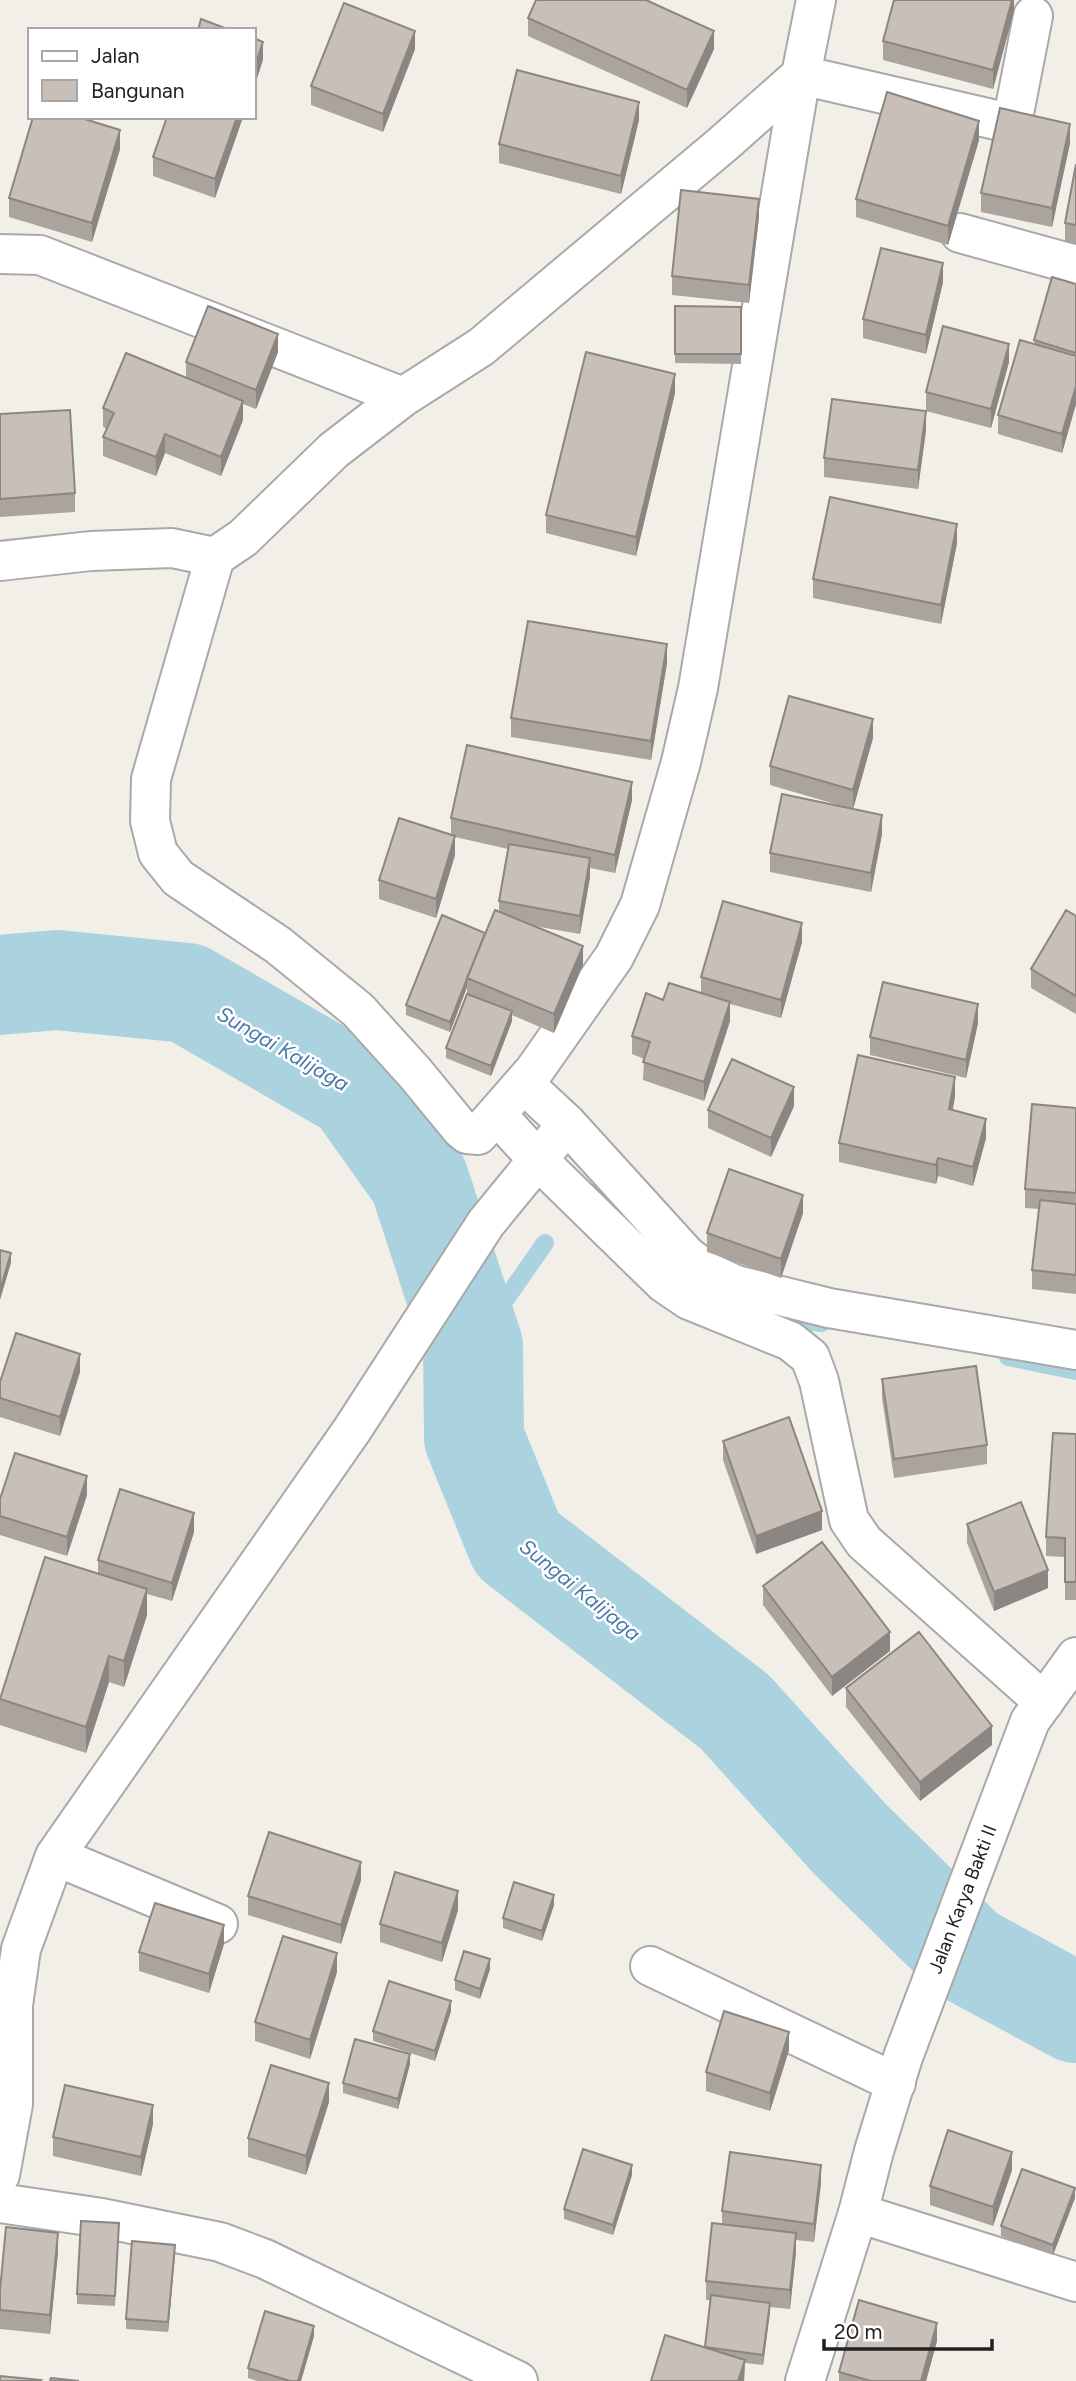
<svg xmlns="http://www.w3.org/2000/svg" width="1076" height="2381" viewBox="0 0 1076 2381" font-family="Figtree,sans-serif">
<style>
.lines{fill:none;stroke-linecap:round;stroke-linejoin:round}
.stream{stroke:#aad3df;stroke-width:18}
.river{stroke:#aad3df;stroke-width:100}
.minor-casing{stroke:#a9a9a9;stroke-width:42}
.tertiary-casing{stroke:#a9a9a9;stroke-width:42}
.minor{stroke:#fff;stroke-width:38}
.tertiary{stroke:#fff;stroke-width:38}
.wall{fill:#aba49e}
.shaded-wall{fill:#8b8681}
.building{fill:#c7bfb8;stroke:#8b8681;stroke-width:2}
.labels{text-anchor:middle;stroke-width:5;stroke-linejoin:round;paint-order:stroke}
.street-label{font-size:19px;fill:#222;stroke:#fff}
.water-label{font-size:21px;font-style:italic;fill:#4a7aab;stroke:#fff}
</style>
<rect width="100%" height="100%" fill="#f2efe9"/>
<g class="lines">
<!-- stream -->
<path class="stream" d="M597,1192L644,1234
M761,1309L793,1320L822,1323
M473,1346L545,1243
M1008,1357L1076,1371"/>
<!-- river -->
<path class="river" d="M0,985L57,980L187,993L355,1090L419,1180L473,1346L474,1438L517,1544L735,1712L850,1839L967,1954L1076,2013"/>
<!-- minor casing -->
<g class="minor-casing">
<path id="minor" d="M816,0L801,75L996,120C1006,120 1011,117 1015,108L1033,16
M960,233L1076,265
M0,254L40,255L403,397
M215,557L151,779L150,821L158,853L178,878L278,945L358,1010L415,1073L461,1129L467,1134L478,1135L534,1071L614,957L640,905L681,762L698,688L801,75
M0,561L91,551L172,548L215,557L243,538L334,450L403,397L481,347L723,144L801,75
M524,1084L567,1124L687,1256L710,1273L736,1285L829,1308L1076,1350
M497,1115L538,1160L664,1283L689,1300L790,1341L810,1357L819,1381L849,1520L864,1542L1044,1702
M55,1856L218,1924
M650,1966L896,2083
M0,2175L13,2104V2005L21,1949L55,1856L352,1430L486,1223L567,1124
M0,2203L102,2218L220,2242L265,2259L518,2381
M858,2213L1076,2282"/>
</g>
<!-- tertiary casing -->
<g class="tertiary-casing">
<path id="tertiary" d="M805,2381L858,2213L874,2151L903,2057L1030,1721L1076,1657"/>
</g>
<!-- minor -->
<use href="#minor" class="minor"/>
<!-- tertiary -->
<use href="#tertiary" class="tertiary"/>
</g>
<!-- wall -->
<path class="wall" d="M1014,0V11L993,89L883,60V41Z
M528,18L714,49L687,108L528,36Z
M415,49L383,132L311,105V86Z
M243,117L215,198L153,176V157Z
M639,120L621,194L499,163V144Z
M979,140L948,245L856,217V199Z
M1070,143L1052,227L981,212V193Z
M120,149L92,242L9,217V198Z
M1076,164V244L1065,241V223Z
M759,217L749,303L672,295V276Z
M943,282L926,354L863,338V319Z
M1076,284V404L1062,453L998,434V415L1034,344V340Z
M675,306L741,307V364L675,363Z
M278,352L256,409L243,404V420L221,476L165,453L156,476L103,456V437L107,429L103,427V408L186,378V362Z
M1009,362L991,428L926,411V392Z
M675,393L636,556L546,533V515Z
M0,414L75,493V512L0,517Z
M926,430L918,489L824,477V458Z
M957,543L941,624L813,598V579Z
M667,663L651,760L511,737V718Z
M873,738L853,809L882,834L871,892L770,872V853L852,809L770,785V766Z
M632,800L615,873L590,868V877L580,934L534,926L583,965L554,1033L512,1015V1021L491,1076L446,1058V1048L467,994V987L450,1032L406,1015V1005L485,935L499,912V901L508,849L455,837V855L436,918L379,899V880L451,835V818Z
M1076,916V1014L1031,988V969Z
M802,942L781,1018L730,1004V1021L704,1101L643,1080L644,1059L632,1054V1036L663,1000L701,993V977Z
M978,1023L966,1078L870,1055V1037Z
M955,1096L953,1110L986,1138L973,1186L938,1176L936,1184L839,1162V1143Z
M794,1106L771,1157L708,1128V1110Z
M1076,1108V1294L1032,1289V1270L1039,1209L1025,1208V1189Z
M803,1213L781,1278L707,1252V1233Z
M80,1372L60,1436L0,1417V1382Z
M882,1379L987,1445V1464L894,1478L882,1398Z
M1076,1434V1600H1065V1557L1046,1556V1537Z
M723,1441L822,1530L756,1554L723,1460Z
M87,1495L67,1556L0,1535V1499Z
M967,1524L1048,1588L994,1611L967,1543Z
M194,1532L172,1601L147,1594V1615L124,1687L109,1682L86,1753L0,1725V1699L98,1574V1560Z
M763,1586L890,1651L832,1696L763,1605Z
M846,1688L992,1745L920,1801L846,1707Z
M361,1880L341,1944L248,1915V1896Z
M554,1905L542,1941L503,1928V1918Z
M458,1910L442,1962L380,1942V1924Z
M224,1944L209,1993L139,1971V1952Z
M490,1969L480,1999L455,1990V1980Z
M337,1972L310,2059L255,2041V2022Z
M451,2011L435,2061L373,2041V2031Z
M789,2050L770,2111L706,2091V2072Z
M410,2064L398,2109L343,2093V2083Z
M329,2102L306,2175L248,2157V2138Z
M153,2124L141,2176L53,2156V2137Z
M1012,2170L993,2226L930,2205V2186Z
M632,2175L613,2235L564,2219V2209Z
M821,2183L814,2242L796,2240V2252L790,2309L770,2307L763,2365L745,2363L744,2381H651L705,2347L711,2300H706V2281L722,2224V2211Z
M1075,2198L1053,2255L1001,2236V2226Z
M119,2223L115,2306L77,2304V2294Z
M58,2252L50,2334L0,2329V2290Z
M175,2254L168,2332L126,2329V2319Z
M314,2336L301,2381H257L248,2378V2368Z
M937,2341L926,2381H839V2372Z"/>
<!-- shaded-wall -->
<path class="shaded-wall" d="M1012,0H1014V11L993,89V70Z
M415,31V49L383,132V114Z
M714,31V49L687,108V90Z
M263,42V60L254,88V69Z
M639,102V120L621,194V176Z
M237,117H243L215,198V179Z
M979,121V140L948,245V226Z
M1070,124V143L1052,227V208Z
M120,130V149L92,242V223Z
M759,199V217L749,303V285Z
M943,263V282L926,354V335Z
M278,334V352L256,409V390Z
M1009,344V362L991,428V409Z
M675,374V393L636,556V537Z
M1076,386V404L1062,453V434Z
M243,401V420L221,476V457Z
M926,411V430L918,489V470Z
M165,434V453L156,476V457Z
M957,524V543L941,624V605Z
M667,644V663L651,760V741Z
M873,719V738L853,809V790Z
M632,782V800L615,873V855Z
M882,815V834L871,892V873Z
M455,836V855L436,918V899Z
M590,858V877L580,934V916Z
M802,923V942L781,1018V1000Z
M583,946V965L554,1033V1014Z
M467,978V987L450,1032V1022Z
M730,1002V1021L704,1101V1082Z
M978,1004V1023L966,1078V1060Z
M512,1011V1021L491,1076V1066Z
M955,1077V1096L949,1127V1109Z
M794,1087V1106L771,1157V1138Z
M986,1119V1138L973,1186V1167Z
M938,1158V1176L936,1184V1165Z
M803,1195V1213L781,1278V1259Z
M11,1253V1263L0,1300V1290Z
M80,1354V1372L60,1436V1417Z
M87,1476V1495L67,1556V1537Z
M822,1511V1530L756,1554V1536Z
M194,1513V1532L172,1601V1583Z
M1048,1570V1588L994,1611V1592Z
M147,1589V1615L124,1687V1661Z
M890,1632V1651L832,1696V1677Z
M109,1656V1682L86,1753V1727Z
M992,1726V1745L920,1801V1782Z
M361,1862V1880L341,1944V1925Z
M458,1891V1910L442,1962V1943Z
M554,1895V1905L542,1941V1931Z
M224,1925V1944L209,1993V1974Z
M337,1953V1972L310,2059V2040Z
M490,1959V1969L480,1999V1989Z
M451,2001V2011L435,2061V2051Z
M789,2032V2050L770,2111V2093Z
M410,2054V2064L398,2109V2099Z
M329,2083V2102L306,2175V2156Z
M153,2105V2124L141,2176V2157Z
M1012,2152V2170L993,2226V2207Z
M632,2165V2175L613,2235V2225Z
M821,2165V2183L814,2242V2224Z
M1075,2188V2198L1053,2255V2245Z
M58,2233V2252L50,2334V2315Z
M796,2233V2252L790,2309V2290Z
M175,2245V2254L168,2332V2322Z
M770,2303V2313L763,2365V2355Z
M937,2323V2341L926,2381H921Z
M314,2326V2336L301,2381H298Z
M745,2360L744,2381H738Z"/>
<!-- building -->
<path class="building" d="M536,0H646L714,31L687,90L528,18Z
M894,0H1012L993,70L883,41Z
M344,3L415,31L383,114L311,86Z
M201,19L230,30H198Z
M254,38L263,42L254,69Z
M517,70L639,102L621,176L499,144Z
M887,92L979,121L948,226L856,199Z
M1000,108L1070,124L1052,208L981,193Z
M33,117H78L120,130L92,223L9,198Z
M167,117H237L215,179L153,157Z
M1076,164V225L1065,223Z
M681,190L759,199L749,285L672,276Z
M881,248L943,263L926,335L863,319Z
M1052,277L1076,284V353L1034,340Z
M208,306L278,334L256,390L186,362Z
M675,306L741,307V354H675Z
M943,326L1009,344L991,409L926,392Z
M1020,340L1076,356V386L1062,434L998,415Z
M586,352L675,374L636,537L546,515Z
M126,353L243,401L221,457L165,434L156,457L103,437L114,413L103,408Z
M832,399L926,411L918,470L824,458Z
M70,410L75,493L0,499V414Z
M830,497L957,524L941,605L813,579Z
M528,621L667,644L651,741L511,718Z
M789,696L873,719L853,790L770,766Z
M467,745L632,782L615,855L451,818Z
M782,794L882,815L871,873L770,853Z
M399,818L455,836L436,899L379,880Z
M509,844L590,858L580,916L499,901Z
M723,901L802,923L781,1000L701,977Z
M495,910L583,946L554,1014L467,978Z
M1066,910L1076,916V996L1031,969Z
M442,915L485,933L450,1022L406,1005Z
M883,982L978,1004L966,1060L870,1037Z
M669,983L730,1002L704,1082L643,1062L650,1042L632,1036L646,993L663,1000Z
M467,994L512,1011L491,1066L446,1048Z
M858,1055L955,1077L949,1109L986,1119L973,1167L938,1158L936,1165L839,1143Z
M732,1059L794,1087L771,1138L708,1110Z
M1032,1104L1076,1108V1193L1025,1189Z
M729,1169L803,1195L781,1259L707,1233Z
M1040,1200L1076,1204V1275L1032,1270Z
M0,1250L11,1253L0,1290Z
M16,1333L80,1354L60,1417L0,1398V1382Z
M976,1366L987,1445L894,1459L882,1379Z
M789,1417L822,1511L756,1536L723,1441Z
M1053,1433L1076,1434V1582H1065V1538L1046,1537Z
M15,1453L87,1476L67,1537L0,1516V1499Z
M120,1489L194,1513L172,1583L98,1560Z
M1021,1502L1048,1570L994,1592L967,1524Z
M822,1542L890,1632L832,1677L763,1586Z
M45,1557L147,1589L124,1661L109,1656L86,1727L0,1699Z
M919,1632L992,1726L920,1782L846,1688Z
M269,1832L361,1862L341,1925L248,1896Z
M395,1872L458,1891L442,1943L380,1924Z
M514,1882L554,1895L542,1931L503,1918Z
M155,1903L224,1925L209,1974L139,1952Z
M283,1936L337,1953L310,2040L255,2022Z
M464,1951L490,1959L480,1989L455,1980Z
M389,1981L451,2001L435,2051L373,2031Z
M724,2011L789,2032L770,2093L706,2072Z
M355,2039L410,2054L398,2099L343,2083Z
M271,2065L329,2083L306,2156L248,2138Z
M65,2085L153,2105L141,2157L53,2137Z
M948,2130L1012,2152L993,2207L930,2186Z
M583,2149L632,2165L613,2225L564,2209Z
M730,2152L821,2165L814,2224L722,2211Z
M1022,2169L1075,2188L1053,2245L1001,2226Z
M81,2221L119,2223L115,2296L77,2294Z
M712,2223L796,2233L790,2290L706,2281Z
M6,2227L58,2233L50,2315L0,2310V2290Z
M132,2241L175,2245L168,2322L126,2319Z
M711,2295L770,2303L763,2355L705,2347Z
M859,2300L937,2323L921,2381H871L839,2372Z
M265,2311L314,2326L298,2381H290L248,2368Z
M665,2335L745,2360L738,2381H651Z
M0,2376L41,2380L40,2381H0Z
M51,2378L79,2381H50Z"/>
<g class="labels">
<!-- street labels -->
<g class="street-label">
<text transform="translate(962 1899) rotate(-69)" y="7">Jalan Karya Bakti II</text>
</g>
<!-- water labels -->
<g class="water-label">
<text transform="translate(283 1049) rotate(30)" y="7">Sungai Kalijaga</text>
<text transform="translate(580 1590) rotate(39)" y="7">Sungai Kalijaga</text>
</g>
</g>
<!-- legend -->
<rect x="28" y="28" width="228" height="91" fill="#ffffff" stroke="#a7a7a7" stroke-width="2"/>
<rect x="42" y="51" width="35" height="10" fill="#ffffff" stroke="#a7a7a7" stroke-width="2"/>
<text x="91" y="63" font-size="21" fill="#222222">Jalan</text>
<rect x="42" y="80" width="35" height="21" fill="#c7bfb8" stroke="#a7a7a7" stroke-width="2"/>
<text x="91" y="98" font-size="21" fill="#222222">Bangunan</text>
<!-- scale -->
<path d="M824 2339v10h168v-10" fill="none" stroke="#222222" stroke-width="3.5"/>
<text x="834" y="2339" font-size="21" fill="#222222" stroke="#ffffff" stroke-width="5" paint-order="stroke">20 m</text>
</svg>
